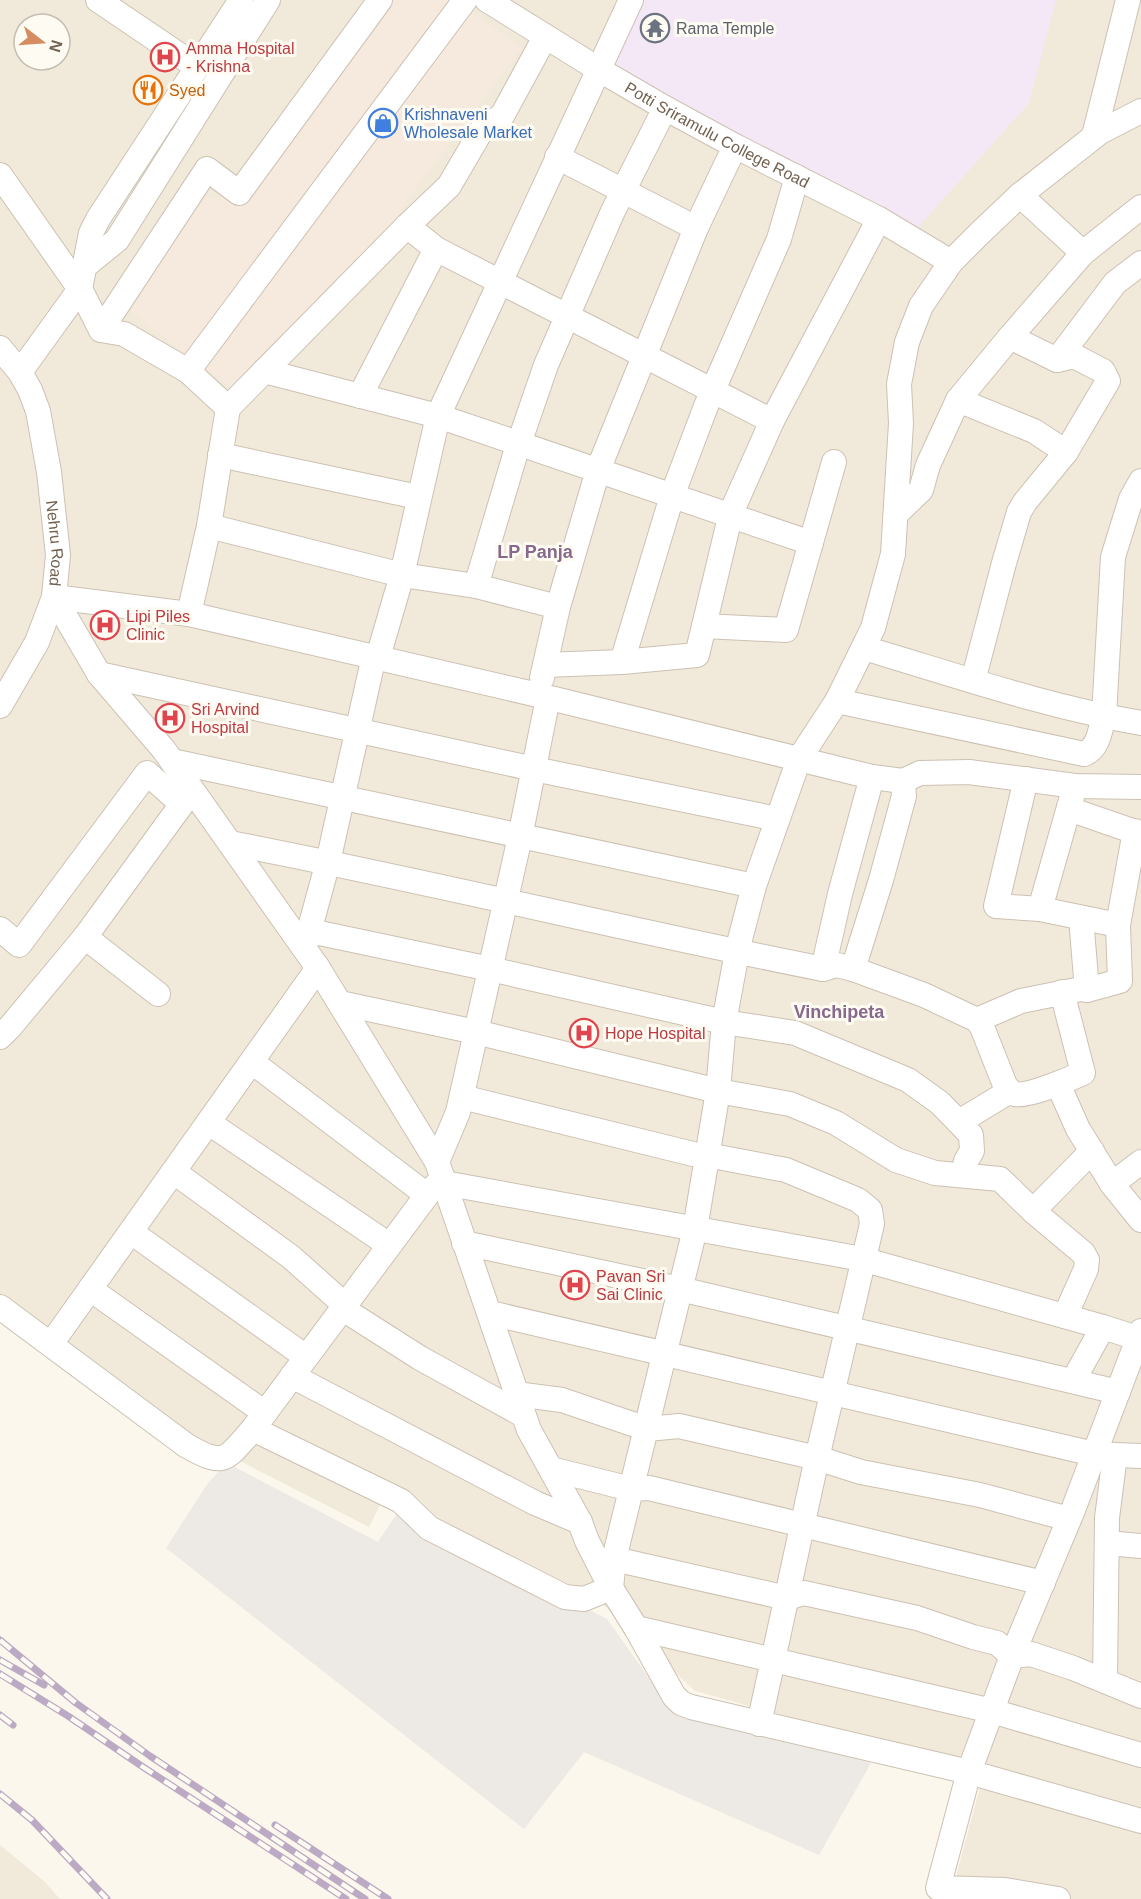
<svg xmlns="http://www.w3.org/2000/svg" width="1141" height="1899" viewBox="0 0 1141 1899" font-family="Helvetica,sans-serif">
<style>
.residential{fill:#f1eadb;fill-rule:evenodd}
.commercial{fill:#f6e9de}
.industrial{fill:#ede9e4}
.education{fill:#f4e8f7}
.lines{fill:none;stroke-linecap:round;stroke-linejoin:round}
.minor-casing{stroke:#ccc1b2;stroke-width:26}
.minor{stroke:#fff;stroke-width:24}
.rail-casing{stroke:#bcaac4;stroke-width:7}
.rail{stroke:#fdfbf2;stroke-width:4.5;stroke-dasharray:14;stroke-linecap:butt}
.labels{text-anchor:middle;stroke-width:6;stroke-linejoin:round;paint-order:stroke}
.worship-label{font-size:16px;fill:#5b616d;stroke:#fdfbf2;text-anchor:start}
.health-label{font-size:16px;fill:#be3a42;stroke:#fdfbf2;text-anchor:start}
.food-label{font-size:16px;fill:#c56008;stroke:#fdfbf2;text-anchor:start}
.shop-label{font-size:16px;fill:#366cbe;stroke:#fdfbf2;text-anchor:start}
.street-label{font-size:16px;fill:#736251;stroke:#fdfbf2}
.neighbourhood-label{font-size:18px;font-weight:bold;fill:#88698e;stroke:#fdfbf2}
</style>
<rect width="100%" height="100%" fill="#fbf7ec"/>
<!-- residential -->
<path class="residential" d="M0,0H1141V1899H950L984,1772L695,1691L595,1597L386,1493L369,1527L238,1460L182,1449L0,1319ZM24,24H60V60H24Z
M0,1845L44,1881L60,1899H0Z"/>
<!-- commercial -->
<path class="commercial" d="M393,0H454L522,48L387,227L231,388L131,312L199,197L244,199Z"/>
<!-- industrial -->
<path class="industrial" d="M227,1463L378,1542L398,1512L607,1619L668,1705L871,1763L819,1855L584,1752L524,1829L166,1548L208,1483Z"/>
<!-- education -->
<path class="education" d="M642,0H1056L1029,103L913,233L611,68Z"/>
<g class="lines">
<!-- minor casing -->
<g class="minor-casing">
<g id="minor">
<path d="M98,0L197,67"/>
<path d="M465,0L188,371L228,408L407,226L449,186L484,126L502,116L545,37"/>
<path id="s1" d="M487,0L598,69L665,108L735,146L879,219L951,262"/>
<path d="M1094,136L1128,0"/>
<path d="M557,157L696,228"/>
<path d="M0,175L80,289L101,330L124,334L188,371"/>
<path d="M1020,195L1083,253"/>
<path d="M407,226L436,249L772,421"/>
<path d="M85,266L117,240L268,0"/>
<path d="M101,330L207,169L239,193L380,0"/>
<path id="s2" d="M0,348L20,372L30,390L38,411L49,472L58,555L54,597L37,642L0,706"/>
<path d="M1057,360L1115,283L1141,263"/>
<path d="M264,371L438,416L811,543"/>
<path d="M20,372L80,289L91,233L98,219L241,0"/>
<path d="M360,396L436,249"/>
<path d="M958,400L1034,431L1066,452"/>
<path d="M220,455L418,497"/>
<path d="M897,513L921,490L928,465L958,400L1010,337L1083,253L1141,207"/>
<path d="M209,526L402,575L476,586"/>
<path d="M54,597L99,674L164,750L318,968L437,1162L529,1430L580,1522L587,1541L611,1588L636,1628L674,1696L681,1703L691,1707L969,1772L1141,1821"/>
<path d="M54,597L189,614L538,695L872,777L903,781L920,773L969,772L1075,786L1141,787"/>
<path d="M558,607L476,586L515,455L546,365L613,211L665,108"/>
<path d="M189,614L209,526L228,408"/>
<path d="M704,626L786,630L834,462"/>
<path d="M864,648C955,675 1047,707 1141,723"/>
<path d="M378,657L402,575L438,416L631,0"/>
<path d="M622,662L672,496L706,406L779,239L797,177"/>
<path d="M545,665L622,662L697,655L731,513L772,421L879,219"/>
<path d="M99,674L534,769L777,819"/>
<path d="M542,678L558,607L598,470L696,228L735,146"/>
<path d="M973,681L1004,563L1019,512L1025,502L1066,452L1108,381L1103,371L1074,356L1057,360L1010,337"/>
<path d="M837,701L1084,754C1099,748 1100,730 1104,716L1113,557L1131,499L1141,481"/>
<path d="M172,761L754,886"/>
<path d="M1026,779L996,906L1040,909"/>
<path d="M1075,786L1040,909L1118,925"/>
<path d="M1069,809L1141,834"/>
<path d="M230,843C429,881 625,930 823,969L837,965L853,969L924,995L977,1020L982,1027L1005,1085C1008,1089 1010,1092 1015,1094C1028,1097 1070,1079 1083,1073L1062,992"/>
<path d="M1081,918L1087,990"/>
<path d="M0,929L19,945L147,773L182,804L85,937L158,994"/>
<path d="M310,931L490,969L724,1022L795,1033L908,1080L940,1103L971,1135L972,1151L966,1161L963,1175"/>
<path d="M305,946L328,862L374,656"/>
<path d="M823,969L840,894L872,777"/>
<path d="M853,969L881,880L904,796L903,781"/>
<path d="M340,1003L476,1032L718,1091L790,1104L836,1123L896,1160L935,1173L1000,1179L1033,1211L1083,1253L1087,1260L1086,1269L1065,1316"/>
<path d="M977,1020L1021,1001L1081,989L1087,990L1120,981L1118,925L1135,831"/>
<path d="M0,1037L10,1027L85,937"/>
<path d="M252,1062L427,1195"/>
<path d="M1058,1084L1078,1129L1112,1184L1141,1220"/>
<path d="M462,1097L693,1154"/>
<path d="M959,1122L1010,1091"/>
<path d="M209,1123L389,1245"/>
<path d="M707,1155L786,1170L858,1200L870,1210L872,1224L817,1458L759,1724"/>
<path d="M437,1162L458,1112L520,837L548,698"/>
<path d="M174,1172L291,1257L346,1306"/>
<path d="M1112,1184L1141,1162"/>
<path d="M1033,1211L1092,1151"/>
<path d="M131,1232L306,1357"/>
<path d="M464,1243L680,1289L1118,1392"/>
<path d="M90,1289L265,1413"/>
<path d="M0,1307L187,1446C226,1468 226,1459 253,1429L427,1195L436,1185L444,1183L862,1259L1103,1327L1137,1338"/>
<path d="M343,1309L420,1358L523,1415"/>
<path d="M490,1313L1094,1454L1141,1456"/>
<path d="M51,1344L318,968"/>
<path d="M292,1376L535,1503L580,1522"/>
<path d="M1073,1381L1103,1327"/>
<path d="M516,1394L562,1400L647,1429L679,1426L817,1458L861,1472L980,1495L1069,1519"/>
<path d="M253,1429L401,1501L429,1528L565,1597L584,1599L611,1588L614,1559L695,1229L718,1091L724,1022L738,947L754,886L799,759L837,701L873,628L893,554L901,423L899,384L907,342L921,306L951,262L980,233L1020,195L1100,132L1141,111"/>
<path d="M551,1469L631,1489L649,1488L1043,1583"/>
<path d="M1107,1543L1141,1546"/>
<path d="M614,1559L787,1598L804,1593L917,1618L973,1637L997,1643L1012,1656L1031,1654L1073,1668L1141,1696"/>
<path d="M636,1628L992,1711L1141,1755"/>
<path d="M1105,1681L1107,1518L1115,1455"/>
<path d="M1058,1899L1005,1890L938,1888L969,1772L1012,1656L1073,1510L1141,1331"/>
</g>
</g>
<!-- minor -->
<use href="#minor" class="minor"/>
<!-- rail casing -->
<g class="rail-casing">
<path id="rail" d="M0,1640L76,1703L150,1756L365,1899
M0,1660L44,1685
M0,1674L68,1716L143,1767L346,1899
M0,1715L13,1725
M0,1794L32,1820L107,1899
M275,1825L388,1899"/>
</g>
<!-- rail -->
<use href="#rail" class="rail"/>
</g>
<!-- icons -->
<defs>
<g id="temple-ring" transform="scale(1.5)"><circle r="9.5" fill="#fdfbf2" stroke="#6b7280" stroke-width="1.5"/><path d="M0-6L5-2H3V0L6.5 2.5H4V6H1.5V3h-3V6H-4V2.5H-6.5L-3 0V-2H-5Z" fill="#6b7280"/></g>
<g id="hospital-ring" transform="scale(1.5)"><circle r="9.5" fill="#fdfbf2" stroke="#e0444e" stroke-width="1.5"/><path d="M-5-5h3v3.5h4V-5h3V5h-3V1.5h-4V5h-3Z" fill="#e0444e"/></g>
<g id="restaurant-ring" transform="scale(1.5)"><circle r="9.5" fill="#fdfbf2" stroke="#e8710a" stroke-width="1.5"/><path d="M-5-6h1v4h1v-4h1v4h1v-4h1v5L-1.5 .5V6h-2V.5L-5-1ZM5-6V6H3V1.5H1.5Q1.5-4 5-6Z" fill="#e8710a"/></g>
<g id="shop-ring" transform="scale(1.5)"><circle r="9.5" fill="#fdfbf2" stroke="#3f7fe0" stroke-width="1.5"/><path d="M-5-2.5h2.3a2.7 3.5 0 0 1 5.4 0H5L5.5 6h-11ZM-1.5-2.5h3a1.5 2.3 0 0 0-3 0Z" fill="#3f7fe0"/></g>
</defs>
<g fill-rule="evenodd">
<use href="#temple-ring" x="655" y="28"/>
<use href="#hospital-ring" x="165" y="57"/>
<use href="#restaurant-ring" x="148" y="90"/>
<use href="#shop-ring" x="383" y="123"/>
<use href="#hospital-ring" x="105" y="625"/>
<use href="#hospital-ring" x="170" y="718"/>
<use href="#hospital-ring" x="584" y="1033"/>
<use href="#hospital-ring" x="575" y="1285"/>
</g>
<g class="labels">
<!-- worship labels -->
<g class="worship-label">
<text x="676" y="34">Rama Temple</text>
</g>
<!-- health labels -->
<g class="health-label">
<text x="186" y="54">Amma Hospital<tspan x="186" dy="18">- Krishna</tspan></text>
<text x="126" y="622">Lipi Piles<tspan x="126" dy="18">Clinic</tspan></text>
<text x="191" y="715">Sri Arvind<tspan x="191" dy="18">Hospital</tspan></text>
<text x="605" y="1039">Hope Hospital</text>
<text x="596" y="1282">Pavan Sri<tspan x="596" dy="18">Sai Clinic</tspan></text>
</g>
<!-- food labels -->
<g class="food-label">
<text x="169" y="96">Syed</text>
</g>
<!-- shop labels -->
<g class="shop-label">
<text x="404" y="120">Krishnaveni<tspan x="404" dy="18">Wholesale Market</tspan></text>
</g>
<!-- street labels -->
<g class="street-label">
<text dy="6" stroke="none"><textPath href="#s1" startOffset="267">Potti Sriramulu College Road</textPath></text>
<text dy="6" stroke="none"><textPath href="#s2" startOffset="208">Nehru Road</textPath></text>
</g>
<!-- neighbourhood labels -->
<g class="neighbourhood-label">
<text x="535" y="558">LP Panja</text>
<text x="839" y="1018">Vinchipeta</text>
</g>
</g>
<!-- north arrow -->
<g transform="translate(42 42) rotate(107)"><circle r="28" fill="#fdfbf2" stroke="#c6beb2" stroke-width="1.5"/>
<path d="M0-4.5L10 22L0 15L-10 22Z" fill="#d68b60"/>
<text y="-9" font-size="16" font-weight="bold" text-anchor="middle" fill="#736251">N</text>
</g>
</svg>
